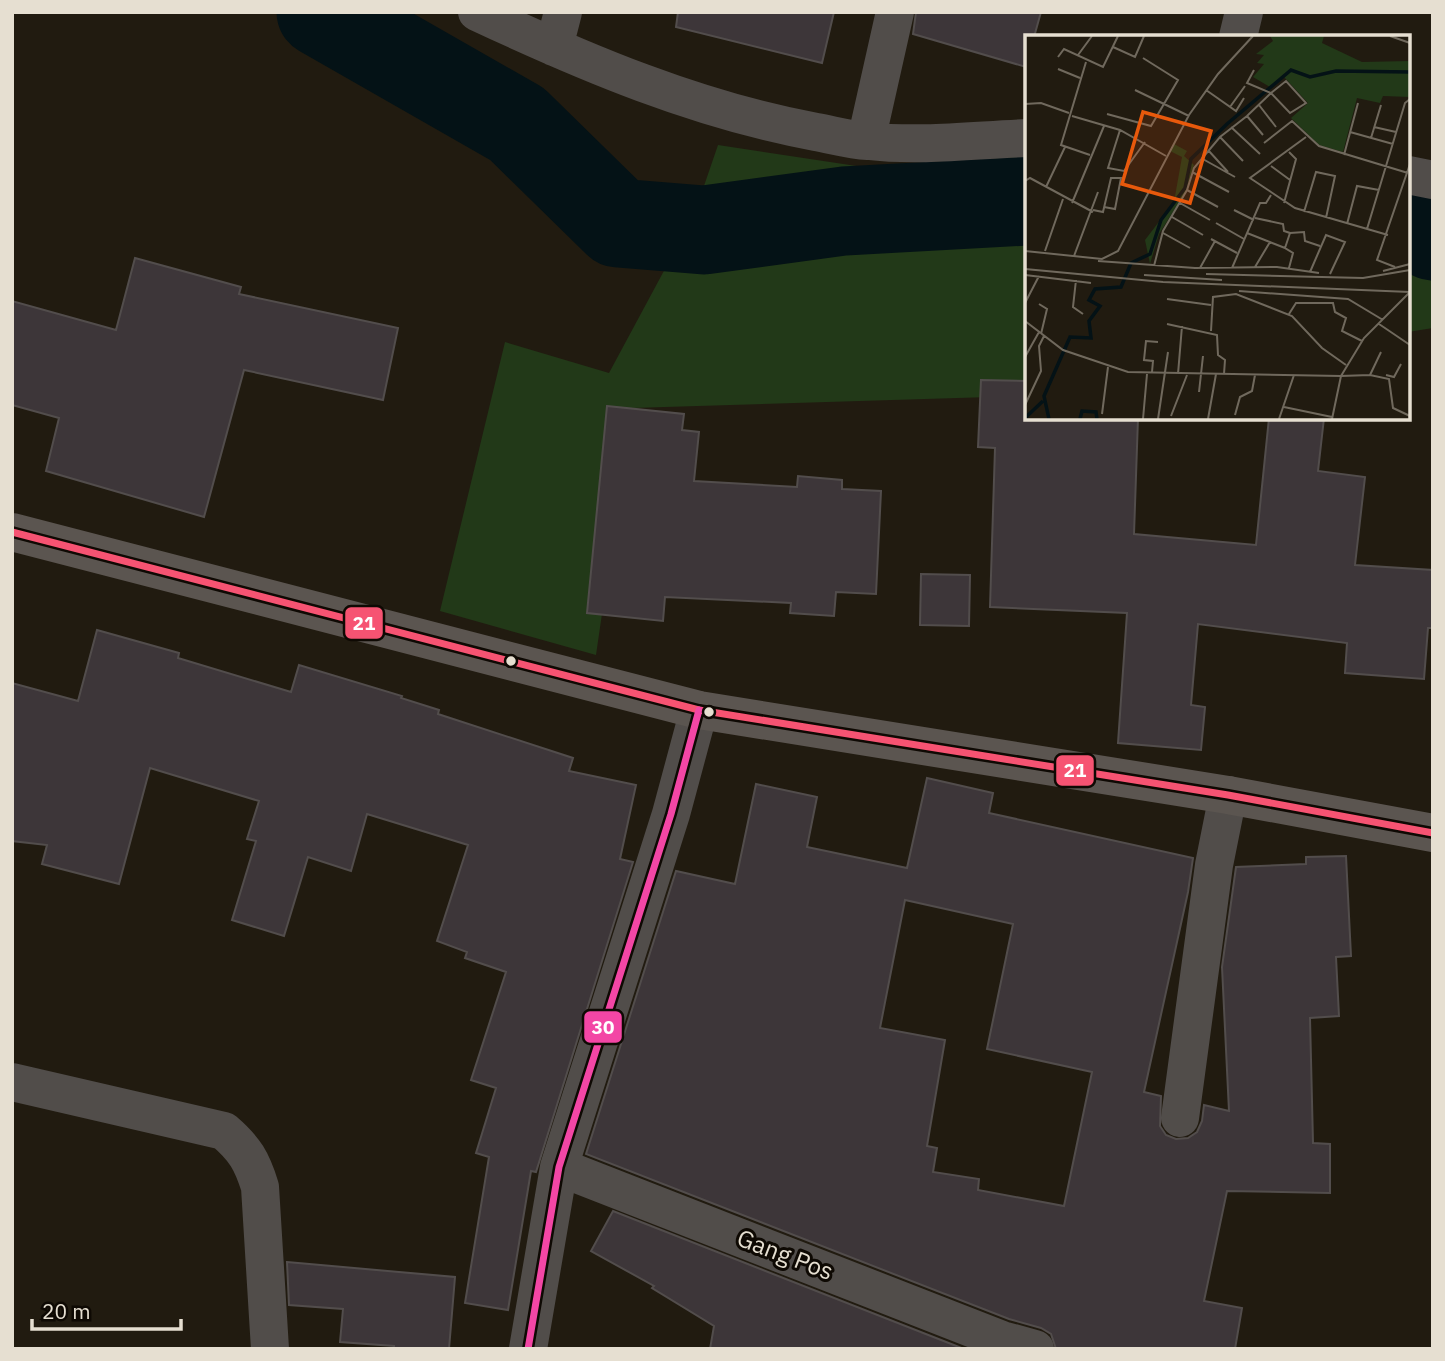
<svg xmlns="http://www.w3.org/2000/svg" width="1445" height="1361" viewBox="0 0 1445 1361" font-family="'IBM Plex Sans',sans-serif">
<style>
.green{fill:#223918}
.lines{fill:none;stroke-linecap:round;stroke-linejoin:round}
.river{stroke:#041216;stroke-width:89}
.building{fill:#3d3639;stroke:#524d4c;stroke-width:2;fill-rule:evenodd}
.minor{stroke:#514d4a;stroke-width:38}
.major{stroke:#5b5550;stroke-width:38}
.bus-1-casing{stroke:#0e0903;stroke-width:12}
.bus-2-casing{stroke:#0e0903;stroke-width:12}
.bus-1{stroke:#f65372;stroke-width:7}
.bus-2{stroke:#f346a5;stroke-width:7}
.bus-dot{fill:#e6dfd1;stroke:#0e0903;stroke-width:2.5}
.labels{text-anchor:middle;stroke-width:6;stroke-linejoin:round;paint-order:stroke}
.street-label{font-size:24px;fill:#e6dfd1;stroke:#0e0903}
.inset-river{fill:none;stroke:#041216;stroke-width:3.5}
.inset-road{fill:none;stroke:#70695d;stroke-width:2}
.view{fill:#e8590c;fill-opacity:0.15;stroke:#e8590c;stroke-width:3.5}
.inset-edge{fill:none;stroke:#e6dfd1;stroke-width:3.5}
.line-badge{stroke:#0e0903;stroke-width:2.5}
.badge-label{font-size:19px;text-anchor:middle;font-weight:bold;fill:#fff}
</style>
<rect width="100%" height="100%" fill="#211b10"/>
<!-- green -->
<path class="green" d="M718,145L883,170L1027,155V391L990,397L632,408L596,655L440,611L505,342L609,373L694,215Z
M1408,188L1433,195V328L1408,332Z"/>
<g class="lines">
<!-- river -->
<path class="river" d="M321,12L517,124L618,223L704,230L844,211L1027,201
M1408,224L1433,236"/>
</g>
<!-- building -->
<path class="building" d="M678,12H834L822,63L676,27Z
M916,12H1041L1034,37H1027L1026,67L913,34Z
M135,258L241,287L239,294L398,328L383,400L244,370L204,517L46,471L59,418L12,405V301L116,330Z
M981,380L1027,381V418H1138L1134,534L1256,545L1269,418H1324L1318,471L1365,477L1355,565L1433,570V628H1428L1424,679L1345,673L1347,643L1198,624L1191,705L1205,707L1201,750L1118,743L1127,613L990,607L995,448L978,447Z
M607,406L684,414L682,430L699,432L694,481L797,487L798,476L842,480V489L881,491L876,594L836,592L834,616L790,613L791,603L665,597L663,621L587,613Z
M921,574L970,575L969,626L920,625Z
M97,630L179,653L178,658L291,692L299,665L402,696L401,698L439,710L438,714L573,758L569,771L636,785L620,859L633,862L536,1172L531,1171L508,1310L465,1303L489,1157L476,1153L496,1088L471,1080L506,972L465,958L467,952L437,941L468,845L367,814L351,871L308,857L284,936L232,920L256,841L247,839L259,801L150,768L119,884L42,864L47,845L12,841V683L78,701Z
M927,778L993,793L989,813L1193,858L1188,892L1144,1092L1161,1096L1160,1126L1166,1135L1176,1139L1188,1138L1197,1132L1202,1121L1204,1105L1229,1111L1222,967L1236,867L1306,864V857L1346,856L1351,956L1336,957L1339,1016L1310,1018L1313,1143L1330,1144V1193L1227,1191L1204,1301L1242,1308L1235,1349H1056L1051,1334L1041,1328L1009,1319L586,1154L676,871L735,884L756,784L817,797L807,847L907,868ZM905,900L1013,924L987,1049L1092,1072L1064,1206L978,1190L979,1179L933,1172L937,1148L927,1146L945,1040L880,1028Z
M613,1211L964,1349H710L714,1326L652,1288L654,1286L591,1251Z
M287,1262L455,1277L449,1349H394V1346L340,1342L343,1309L289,1305Z"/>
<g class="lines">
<!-- minor -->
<path class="minor" d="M477,12C586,63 697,110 816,132C833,135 850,140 868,141C920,147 975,140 1027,138
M1238,37L1244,12
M554,47L563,12
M866,141L895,12
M1408,175L1433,180
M12,1082L224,1131C245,1149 252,1161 260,1187L270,1349
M1180,1118L1214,865L1228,795
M559,1167L1002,1340L1035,1349
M528,1349L559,1167L671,814L699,710"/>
<!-- major -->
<path class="major" d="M12,532L699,710L1228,795L1433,833"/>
<!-- bus-1 casing -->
<g class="bus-1-casing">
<path id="bus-1" d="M12,532L699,710L1228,795L1433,833"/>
</g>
<!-- bus-2 casing -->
<g class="bus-2-casing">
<path id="bus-2" d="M528,1349L559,1167L671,814L699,710"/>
</g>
<!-- bus-1 -->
<use href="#bus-1" class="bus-1"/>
<!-- bus-2 -->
<use href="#bus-2" class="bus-2"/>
</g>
<!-- markers -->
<g class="bus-dot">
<circle cx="511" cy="661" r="6"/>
<circle cx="709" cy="712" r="6"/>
</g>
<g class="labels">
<!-- street labels -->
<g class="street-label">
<text transform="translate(785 1255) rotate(21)" y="8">Gang Pos</text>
</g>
</g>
<!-- overview -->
<g transform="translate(1025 35)">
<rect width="385" height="385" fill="#211b10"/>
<path d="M245,1H299L297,8L337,27L385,26V62L358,61L355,68L332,63L318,117L294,110L266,83L283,68L259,42L245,52L228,42L239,29L232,28L239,20L231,19L248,6ZM149,109L162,116L159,121L169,130L160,158L134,199L125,229L120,205L149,167L157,122L145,116Z" fill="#223918"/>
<path class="inset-river" d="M0,383L18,366M24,384L19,361L45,302L66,303L64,286L75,271L64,265L70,254L96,252L106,228L125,219L136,185L160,153L166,124L202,89L266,35L285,42L311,36L385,37M55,384L57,376L71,377L72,384"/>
<path class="inset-road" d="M365,1L385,8M88,12L110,22L119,1M53,20L67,1M33,22L39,14L78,32L93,1M61,27L36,110L65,120M33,34L55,43M110,55L164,81M181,55L211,76L219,63M0,69L16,68L44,78M234,70L251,92M205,72L220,51M82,79L126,91L153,45L118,23M47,81L95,95L141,121M222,81L238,100M206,92L235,119M349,92L371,97M95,95L83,133L99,136L120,107M325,97L368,109M195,102L218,126M281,102L225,143L270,173L363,200M346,103L356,70M239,108L267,86L294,111L383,138M183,115L203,137M319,120L333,68M176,123L210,142M246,131L265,145M167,137L204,157M0,146L5,143L68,177M21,152L40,112M162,155L193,172M47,168L79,91M155,168L185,185M259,168L271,124L264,117M68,175L78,177L86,143H96L90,174L79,172M209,175L229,185M279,177L291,137L310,141L301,183M147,182L178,200M230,183L258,189L259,196L265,198L260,213L268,218L264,233M191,188L219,204M322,189L332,151L354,155M342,194L380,68L385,64M138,198L165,213M222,198L260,213M265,198L279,197L280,206L295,211M186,204L212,218M0,216L77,224L93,216L164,80L193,39L228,1M20,216L38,164M49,221L73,157M73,226L170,233L252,232L294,238M129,231L138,196L162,155L169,133L195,102L222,81L246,58L261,46L281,68L265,78L246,58L222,48L229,35M230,232L245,207M370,232L352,225L385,129M175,233L190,206M207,233L235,168H241L246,160M0,234L138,247L385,257M358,236L385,229M285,237L301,200L320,207L305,239M181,239L338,243L385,235M0,240L66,248M119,240L197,245M51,245L48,272L58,279M214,256L323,264L358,285M142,264L186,270M0,268L14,241M14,269L22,274L16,299M264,279L271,268H308L310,277L321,283L317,296L337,306M0,286L38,315L103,337L316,341L339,303L385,257M142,289L192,300L193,320L200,325L199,339M354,289L385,310M186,296L188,262L211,259L267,281L297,313L321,330M0,322L14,297M127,337L128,326L119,325L121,306L133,307M153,339L157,291M345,340L356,317M361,340L369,342L376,329M174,357L178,321M0,370L16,336L14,311L19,301M259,372L307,382M77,379L83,332M210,380L215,362L227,356L230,340M146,381L162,340M118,384L122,339M133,384L143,317M183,384L191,339M254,384L269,340M307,384L316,341L345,340L364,344L368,373L385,381"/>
<path class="view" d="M118,77L186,96L165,168L97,149Z"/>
<rect width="385" height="385" class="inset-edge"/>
</g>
<g class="line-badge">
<rect x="344" y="606" width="40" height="34" rx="7" fill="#f65372"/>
<rect x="1055" y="754" width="40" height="33" rx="7" fill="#f65372"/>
<rect x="583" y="1010" width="40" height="34" rx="7" fill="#f346a5"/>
</g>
<g class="badge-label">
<text x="364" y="630">21</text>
<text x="1075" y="777">21</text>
<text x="603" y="1034">30</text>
</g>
<!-- border -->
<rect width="1445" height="1361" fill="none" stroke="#e6dfd1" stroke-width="28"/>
<!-- scale -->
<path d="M32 1319v10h149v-10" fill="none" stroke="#e6dfd1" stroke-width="3.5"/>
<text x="42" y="1319" font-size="21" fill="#e6dfd1" stroke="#0e0903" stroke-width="5" paint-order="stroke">20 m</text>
</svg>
